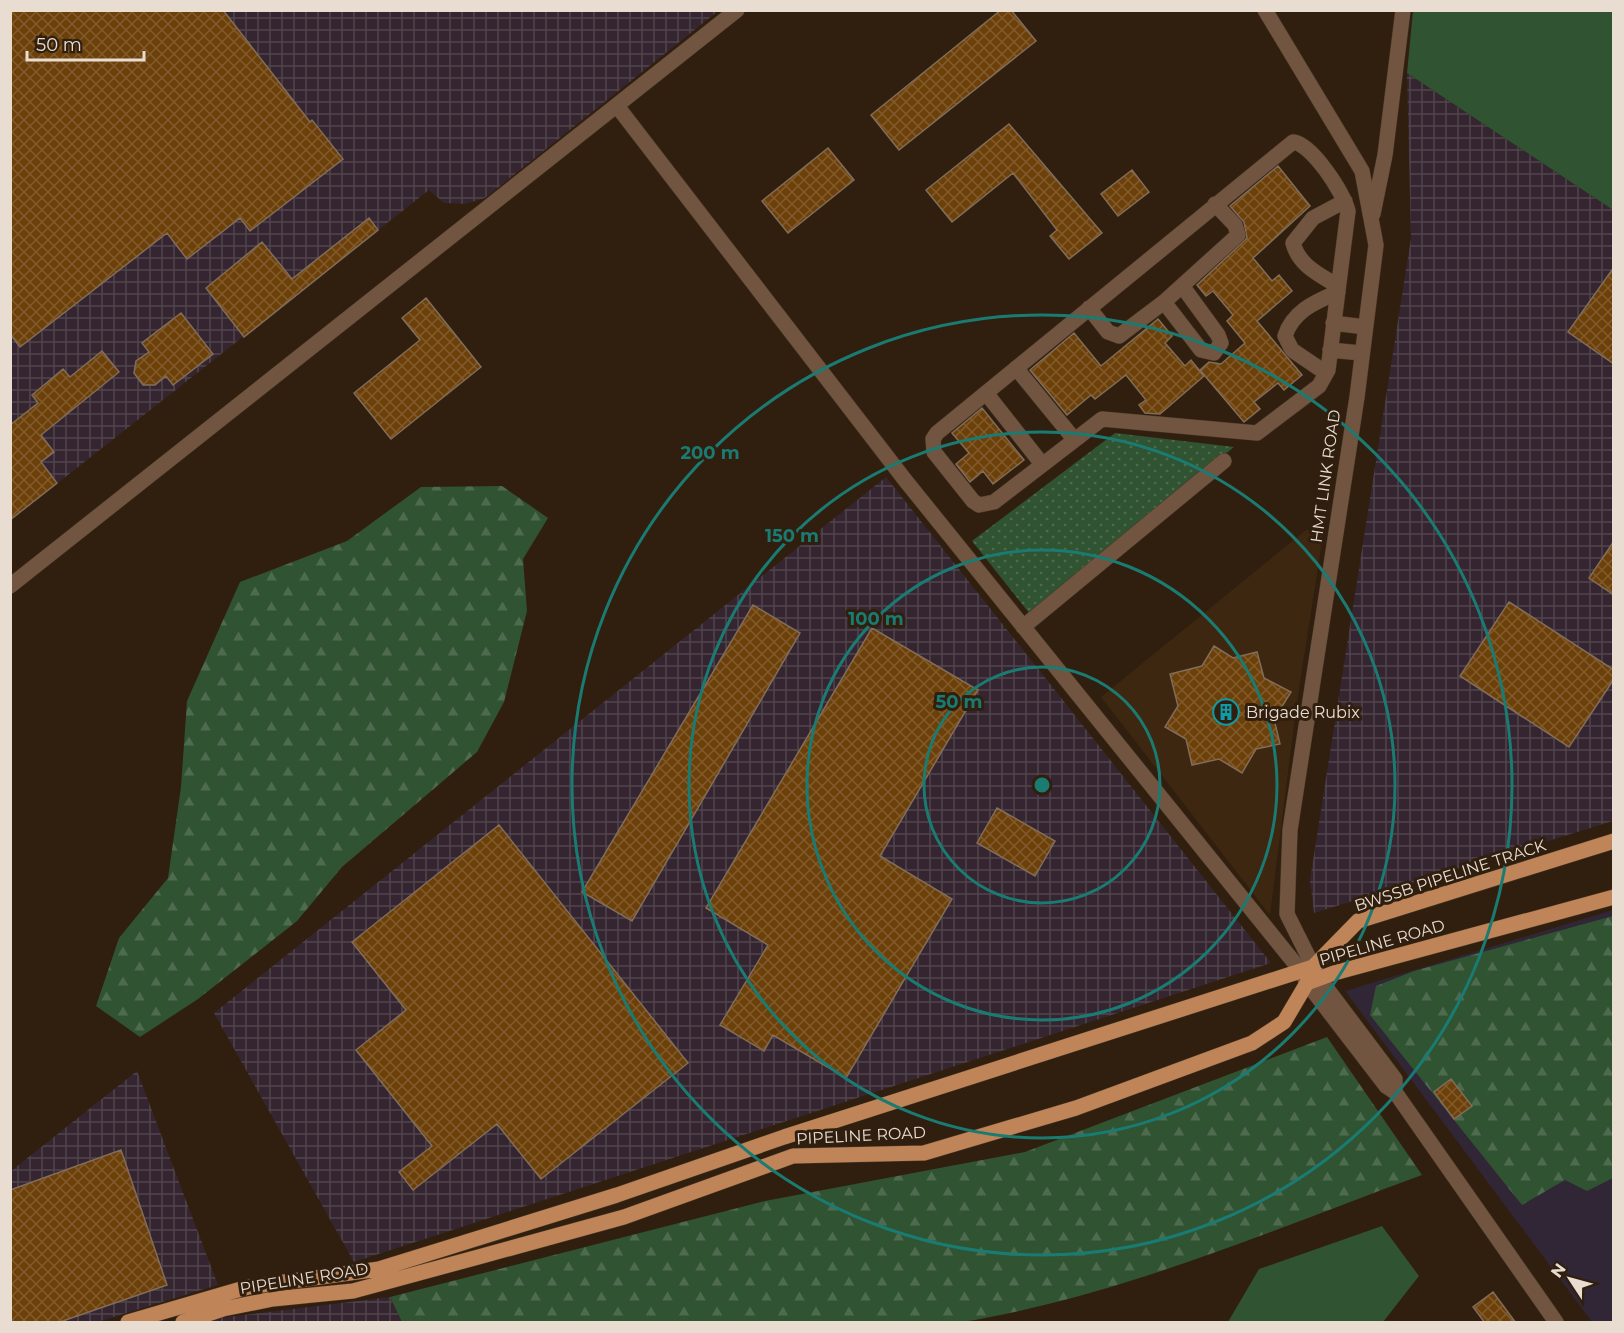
<svg xmlns="http://www.w3.org/2000/svg" width="1624" height="1333" viewBox="0 0 1624 1333" font-family="Montserrat,sans-serif">
<style>
.built{fill:#3d2710}
.industrial{fill:url(#industrial-grid)}
.education{fill:#302635}
.green{fill:#305332}
.forest{fill:url(#forest-firs)}
.park{fill:url(#park-dots)}
.building{fill:url(#building-cross-hatch);stroke:#826d5a;stroke-width:1.5}
.lines{fill:none;stroke-linecap:round;stroke-linejoin:round}
.minor-casing{stroke:#4a3a29;stroke-width:16}
.major-casing{stroke:#4a3a29;stroke-width:16}
.minor{stroke:#715540;stroke-width:15}
.major{stroke:#bf8458;stroke-width:15}
.ring{fill:none;stroke:#1a7b73;stroke-width:3}
.labels{text-anchor:middle;stroke-width:6;stroke-linejoin:round;paint-order:stroke}
.street-label{font-size:16px;fill:#e9ddd2;stroke:#301f0e}
.poi-label{font-size:16px;fill:#e9ddd2;stroke:#301f0e;text-anchor:start}
.centre{fill:#1a7b73;stroke:#301f0e;stroke-width:3}
.ring-label{font-size:18px;text-anchor:middle;font-weight:bold;fill:#1a7b73;stroke:#301f0e;stroke-width:6;stroke-linejoin:round;paint-order:stroke}
</style>
<defs>
<pattern id="industrial-grid" width="8" height="8" patternUnits="userSpaceOnUse" patternTransform="scale(1.5)"><rect width="8" height="8" fill="#342530"/><path d="M0 4h8M4 0v8" fill="none" stroke="#51444d"/></pattern>
<pattern id="forest-firs" width="22" height="20" patternUnits="userSpaceOnUse" patternTransform="scale(1.5)"><rect width="22" height="20" fill="#305332"/><path d="M5 1l3.5 6h-7zM16 11l3.5 6h-7z" fill="#4e6b4f"/></pattern>
<pattern id="park-dots" width="8" height="8" patternUnits="userSpaceOnUse" patternTransform="scale(1.5)"><rect width="8" height="8" fill="#305332"/><path d="M2 2h.1M6 6h.1" fill="none" stroke="#4e6b4f" stroke-width="1.8" stroke-linecap="round"/></pattern>
<pattern id="building-cross-hatch" width="8" height="8" patternUnits="userSpaceOnUse" patternTransform="scale(1.5)"><rect width="8" height="8" fill="#6c4009"/><path d="M0 0l8 8M0 8l8-8" fill="none" stroke="#815b2c"/></pattern>
</defs>
<rect width="100%" height="100%" fill="#301f0e"/>
<!-- built -->
<path class="built" d="M1324,528L1296,709L1270,915L1101,697L1306,530Z"/>
<!-- industrial -->
<path class="industrial" d="M11,11H718L485,198L465,204L444,203L429,190L11,520Z
M1407,73L1613,210V821L1314,913L1310,880L1411,238Z
M886,477L1271,963L354,1262L214,1013Z
M137,1071L218,1285L97,1322H11V1171Z
M390,1297L402,1322H188Z"/>
<!-- education -->
<path class="education" d="M1613,910V1322H1592L1345,991Z"/>
<!-- green -->
<path class="green" d="M1413,11H1613V210L1407,73Z
M1382,1226L1419,1276L1383,1322H1228L1259,1269Z"/>
<!-- forest -->
<path class="forest" d="M502,486L548,518L523,559L527,611L504,702L477,752L342,867L297,921L198,999L140,1037L96,1006L119,938L168,878L181,787L187,701L240,582L347,541L421,487Z
M1613,916V1178L1587,1191L1565,1180L1522,1205L1370,1015L1376,986L1414,971Z
M1327,1037L1422,1175C1272,1230 1121,1296 962,1322H402L390,1297L765,1201L1025,1152Z"/>
<!-- park -->
<path class="park" d="M1115,433L1234,447L1030,614L972,541Z"/>
<!-- building -->
<path class="building" d="M10,10H223L310,122L312,120L343,159L250,231L240,218L187,259L167,233L20,347L10,334Z
M1001,10H1011L1036,41L899,150L871,115Z
M1009,124L1102,233L1069,259L1050,236L1057,230L1013,173L952,222L926,190Z
M828,148L854,180L788,233L762,201Z
M1278,166L1310,206L1253,258L1272,281L1279,275L1292,291L1257,321L1302,375L1284,390L1278,383L1254,402L1260,409L1244,422L1200,370L1209,362L1221,364L1245,343L1227,321L1233,315L1213,291L1206,296L1197,285L1247,238L1244,222L1230,206Z
M1132,170L1149,192L1118,216L1101,194Z
M369,218L378,230L244,337L206,288L262,242L292,279Z
M1614,267V364L1568,332Z
M426,298L481,367L391,439L354,393L420,340L402,318Z
M181,313L213,354L173,385L166,376L155,385H143L134,373L136,361L149,352L142,343Z
M1158,319L1172,336L1165,343L1185,366L1191,360L1204,376L1160,414L1145,413L1139,405L1146,400L1126,375L1095,399L1091,395L1067,415L1030,370L1074,333L1101,366Z
M102,351L119,372L41,435L54,452L41,462L57,483L10,520V425L38,403L32,395L63,369L70,377Z
M982,408L1024,460L993,484L983,471L970,482L956,464L969,453L952,433Z
M1614,541V595L1589,578Z
M1509,602L1614,670V679L1569,747L1460,676Z
M753,605L800,633L632,921L582,892Z
M872,628L978,690L880,856L952,899L846,1078L773,1035L764,1051L720,1025L768,945L706,908Z
M1214,646L1233,658L1257,652L1264,678L1291,692L1274,719L1280,744L1256,749L1242,773L1219,759L1192,765L1186,739L1165,727L1178,706L1170,674L1202,666Z
M997,808L1055,841L1035,876L977,843Z
M499,825L688,1063L541,1179L497,1124L413,1190L399,1172L432,1146L356,1050L406,1010L352,942Z
M1451,1079L1472,1106L1454,1119L1434,1092Z
M121,1150L167,1285L57,1323H10V1190Z
M1493,1292L1516,1323H1485L1473,1307Z"/>
<g class="lines">
<!-- minor casing -->
<g class="minor-casing">
<path id="minor" d="M1265,10L1362,171L1376,245L1357,397L1290,830L1287,914L1319,978L1395,1079V1092L1556,1322
M617,106L905,480L1301,971L1307,983L1386,1086L1395,1092
M1293,142C1312,144 1343,192 1348,211L1328,370L1319,386L1257,433L1102,419L994,502L979,505L973,501L934,452L933,439L937,433Z
M1373,214L1385,155L1403,10
M1338,286C1320,275 1299,266 1293,243L1313,218L1345,201
M1164,302L1201,350L1214,353L1221,343L1218,335L1183,287
M1089,308L1108,332L1119,336L1164,302L1238,235L1235,225L1215,204
M1333,323L1365,327
M1330,350L1361,353
M1016,368L1074,439
M1326,373L1292,350L1285,336C1293,311 1315,302 1338,292
M986,393L1042,464
M10,586L737,10
M1023,627L1224,461"/>
</g>
<!-- major casing -->
<g class="major-casing">
<path id="major" d="M128,1322L248,1287L379,1269L617,1195L784,1137L1313,967L1358,921L1614,841
M183,1322L223,1309L273,1299L353,1291L482,1256L624,1217L793,1156L924,1153L1076,1108L1252,1043L1284,1022L1307,983L1334,973L1614,897"/>
</g>
<!-- minor -->
<use href="#minor" class="minor"/>
<!-- major -->
<use href="#major" class="major"/>
</g>
<!-- distance rings -->
<g class="ring">
<circle cx="1042" cy="785" r="118"/>
<circle cx="1042" cy="785" r="235"/>
<circle cx="1042" cy="785" r="353"/>
<circle cx="1042" cy="785" r="470"/>
</g>
<!-- icons -->
<defs>
<g id="building-ring" transform="scale(1.35)"><circle r="9.5" fill="#301f0e" stroke="#0f9aa8" stroke-width="1.5"/><path d="M-4-6H4V6H1V3H-1V6H-4ZM-2.5-4.3h1.7v1.8h-1.7ZM.8-4.3h1.7v1.8H.8ZM-2.5-1h1.7V.8h-1.7ZM.8-1h1.7V.8H.8Z" fill="#0f9aa8"/></g>
</defs>
<g fill-rule="evenodd">
<use href="#building-ring" x="1226" y="712"/>
</g>
<g class="labels">
<!-- street labels -->
<g class="street-label">
<text transform="translate(1325 476) rotate(-82)" y="6">HMT LINK ROAD</text>
<text transform="translate(1450 875) rotate(-18)" y="6">BWSSB PIPELINE TRACK</text>
<text transform="translate(1382 942) rotate(-16)" y="6">PIPELINE ROAD</text>
<text transform="translate(861 1135) rotate(-3)" y="6">PIPELINE ROAD</text>
<text transform="translate(304 1278) rotate(-9)" y="6">PIPELINE ROAD</text>
</g>
<!-- poi labels -->
<g class="poi-label">
<text x="1246" y="718">Brigade Rubix</text>
</g>
</g>
<circle cx="1042" cy="785" r="9" class="centre"/>
<g class="ring-label">
<text x="710" y="459">200 m</text>
<text x="792" y="542">150 m</text>
<text x="876" y="625">100 m</text>
<text x="959" y="708">50 m</text>
</g>
<!-- border -->
<rect width="1624" height="1333" fill="none" stroke="#e9ddd2" stroke-width="24"/>
<!-- north arrow -->
<g transform="translate(1570 1279) rotate(306)" stroke="#301f0e" stroke-width="4.5" paint-order="stroke">
<path d="M0-4.5L10 22L0 15L-10 22Z" fill="#e9ddd2"/>
<text y="-9" font-size="16" font-weight="bold" text-anchor="middle" fill="#e9ddd2">N</text>
</g>
<!-- scale -->
<path d="M27 51v9h117v-9" fill="none" stroke="#e9ddd2" stroke-width="3"/>
<text x="36" y="51" font-size="18" fill="#e9ddd2" stroke="#301f0e" stroke-width="4.5" paint-order="stroke">50 m</text>
</svg>
